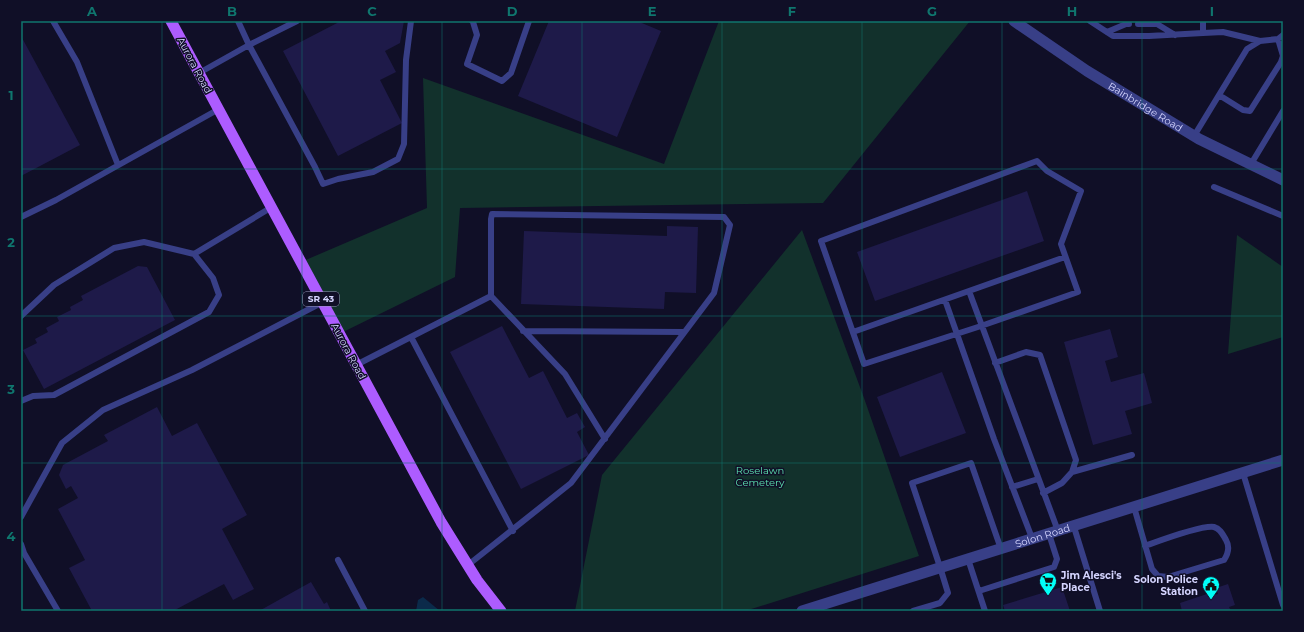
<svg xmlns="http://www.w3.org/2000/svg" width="1304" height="632" viewBox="0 0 1304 632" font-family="Montserrat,sans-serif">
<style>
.green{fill:#12312c}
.water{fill:#0b2a4a}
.building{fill:#1e1a49}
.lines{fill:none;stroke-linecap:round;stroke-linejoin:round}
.service{stroke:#383f87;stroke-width:6}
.tertiary{stroke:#383f87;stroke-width:11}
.primary{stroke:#ad5cff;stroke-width:11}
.grid{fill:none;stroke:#0f766e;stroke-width:1;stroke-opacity:0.55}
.labels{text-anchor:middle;stroke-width:3;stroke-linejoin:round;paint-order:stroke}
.shield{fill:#100f27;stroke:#9a9abe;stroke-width:1}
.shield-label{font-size:9px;font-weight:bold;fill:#d5d5ff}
.street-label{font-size:10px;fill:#d5d5ff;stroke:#100f27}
.park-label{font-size:10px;fill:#5de3b1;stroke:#100f27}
.poi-label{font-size:10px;font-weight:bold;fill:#d5d5ff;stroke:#100f27;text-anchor:start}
.neatline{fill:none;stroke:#0f766e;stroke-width:1.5}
.grid-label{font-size:13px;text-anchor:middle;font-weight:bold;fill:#0f766e}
</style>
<rect width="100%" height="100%" fill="#100f27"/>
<!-- green -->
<path class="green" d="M719,21H970L823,203L460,208L455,277L339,334L301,262L427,208L423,78L664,164Z
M802,230L864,398L919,556L745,611H575L602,475Z
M1237,235L1283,267V337L1228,354Z"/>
<!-- water -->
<path class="water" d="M423,597L440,611H416L418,600Z"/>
<!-- building -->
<path class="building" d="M341,21H404L400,43L385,51L396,72L380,80L402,123L338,156L283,51Z
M549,21H637L661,31L617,137L518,96Z
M21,36L80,145L21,176Z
M1027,191L1044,241L875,301L857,252Z
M667,226L698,227L696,293L665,292L664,309L521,304L524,231L667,236Z
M138,266L147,267L175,320L44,389L23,350L37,343L35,339L48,332L46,328L59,321L57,317L71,310L70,307L83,300L81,296Z
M502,326L529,378L543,371L567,418L577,413L585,427L577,432L589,455L521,489L450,352Z
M1110,329L1118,357L1105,361L1111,382L1144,373L1152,403L1125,411L1132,434L1093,445L1064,342Z
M942,372L966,433L900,457L877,397Z
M157,407L172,436L197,423L247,515L222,529L254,589L233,600L224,584L173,611H92L69,568L85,560L58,509L78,498L71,486L66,489L59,475L63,465L108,441L104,435Z
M311,582L324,604L327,602L331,611H259Z
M1228,584L1235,605L1229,607L1231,611H1182L1180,603L1207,594L1208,597L1218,594L1216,588Z
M1062,587L1070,611H1005L1003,605Z"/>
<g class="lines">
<!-- service -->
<path class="service" d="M53,21L77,62L118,165
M238,21L249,45L315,167L323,184L338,179L373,172L398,159L404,144L406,60L411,21
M472,21L473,22L477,35L467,64L502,81L511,73L529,21
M1090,21L1113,36H1149L1203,33V21
M1138,24H1157L1175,35
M1107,32L1126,24H1129
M1203,33L1223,32L1260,41
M199,73L249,45L297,21
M1219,95L1243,110L1250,111L1281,62L1283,56L1278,39
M1194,136L1247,49L1260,41L1278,39L1283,35
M1037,161L1047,171L1081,191L1061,244L1078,292L981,326L864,364L821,241Z
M1251,164L1283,111
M1214,187L1283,216
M21,217L56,200L219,109
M194,254L272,207
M969,291L1058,531
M491,296L565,374L605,439
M945,300L994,439L1032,538
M21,316L54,285L114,248L144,242L194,254L213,278L219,295L209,312L54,395L33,396L21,401
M523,331L684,332
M853,332L1065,257
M411,337L513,531
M995,363L1026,352L1040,355L1076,460L1072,472L1062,483L1043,493
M356,365L491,296V219L492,214L724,217L730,225L714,293L571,483L468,565
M1072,472L1132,455
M1243,473L1283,605
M1012,487L1038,479
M1134,507L1152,569L1158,576L1168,577L1224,560C1228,554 1230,547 1226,540C1223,535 1221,529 1214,527C1201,525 1159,541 1145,546
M21,517L62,443L103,410L192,370L323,302
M1074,527L1100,611
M21,544L24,553L58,611
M968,559L985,611
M338,560L365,611
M979,591L1054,567L1057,559L1049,534
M913,611L940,603L948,593L940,567L912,483L971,463L1001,549"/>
<!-- tertiary -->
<g class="tertiary">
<path id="s1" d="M1014,21L1087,71L1199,139L1283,180"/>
<path id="s2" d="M802,611L1283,460"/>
</g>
<!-- primary -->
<path class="primary" d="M171,21L441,522L477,580L501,611"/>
</g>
<!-- grid -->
<path class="grid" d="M162,21V611M302,21V611M442,21V611M582,21V611M722,21V611M862,21V611M1002,21V611M1142,21V611M21,169H1283M21,316H1283M21,463H1283"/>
<!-- icons -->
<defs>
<g id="supermarket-pin" transform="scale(0.9)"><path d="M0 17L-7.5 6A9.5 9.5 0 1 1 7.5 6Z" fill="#01fff8" stroke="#100f27"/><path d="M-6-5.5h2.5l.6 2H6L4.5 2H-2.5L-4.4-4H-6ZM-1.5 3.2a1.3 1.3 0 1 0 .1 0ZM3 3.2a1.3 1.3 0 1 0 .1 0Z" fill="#111"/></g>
<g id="civic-pin" transform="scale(0.9)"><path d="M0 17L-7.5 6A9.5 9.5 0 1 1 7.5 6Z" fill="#01fff8" stroke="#100f27"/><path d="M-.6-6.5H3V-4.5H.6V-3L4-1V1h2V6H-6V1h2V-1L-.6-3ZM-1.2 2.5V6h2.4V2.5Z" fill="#111"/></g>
</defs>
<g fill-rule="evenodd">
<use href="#supermarket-pin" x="1048" y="581"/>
<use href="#civic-pin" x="1211" y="585"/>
</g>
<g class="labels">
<!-- shield labels -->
<rect class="shield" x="303" y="292" width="36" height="14" rx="3"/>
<g class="shield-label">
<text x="321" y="302">SR 43</text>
</g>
<!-- street labels -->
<g class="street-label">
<text transform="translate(195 65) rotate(62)" y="4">Aurora Road</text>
<text dy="4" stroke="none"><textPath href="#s1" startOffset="157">Bainbridge Road</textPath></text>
<text transform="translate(349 351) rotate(62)" y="4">Aurora Road</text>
<text dy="4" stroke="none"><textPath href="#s2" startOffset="252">Solon Road</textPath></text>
</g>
<!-- park labels -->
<g class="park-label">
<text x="760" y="474">Roselawn<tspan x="760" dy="12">Cemetery</tspan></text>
</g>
<!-- poi labels -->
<g class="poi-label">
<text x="1061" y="579">Jim Alesci's<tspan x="1061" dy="12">Place</tspan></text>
<text x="1198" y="583" text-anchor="end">Solon Police<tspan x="1198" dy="12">Station</tspan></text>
</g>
</g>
<!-- border -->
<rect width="1304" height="632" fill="none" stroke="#100f27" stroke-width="44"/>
<rect x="22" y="22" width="1260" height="588" class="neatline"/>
<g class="grid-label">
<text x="92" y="16">A</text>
<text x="232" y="16">B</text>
<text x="372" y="16">C</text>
<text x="512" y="16">D</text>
<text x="652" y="16">E</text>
<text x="792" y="16">F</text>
<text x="932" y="16">G</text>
<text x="1072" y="16">H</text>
<text x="1212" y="16">I</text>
<text x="11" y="100">1</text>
<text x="11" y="247">2</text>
<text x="11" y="394">3</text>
<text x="11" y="541">4</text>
</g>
</svg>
